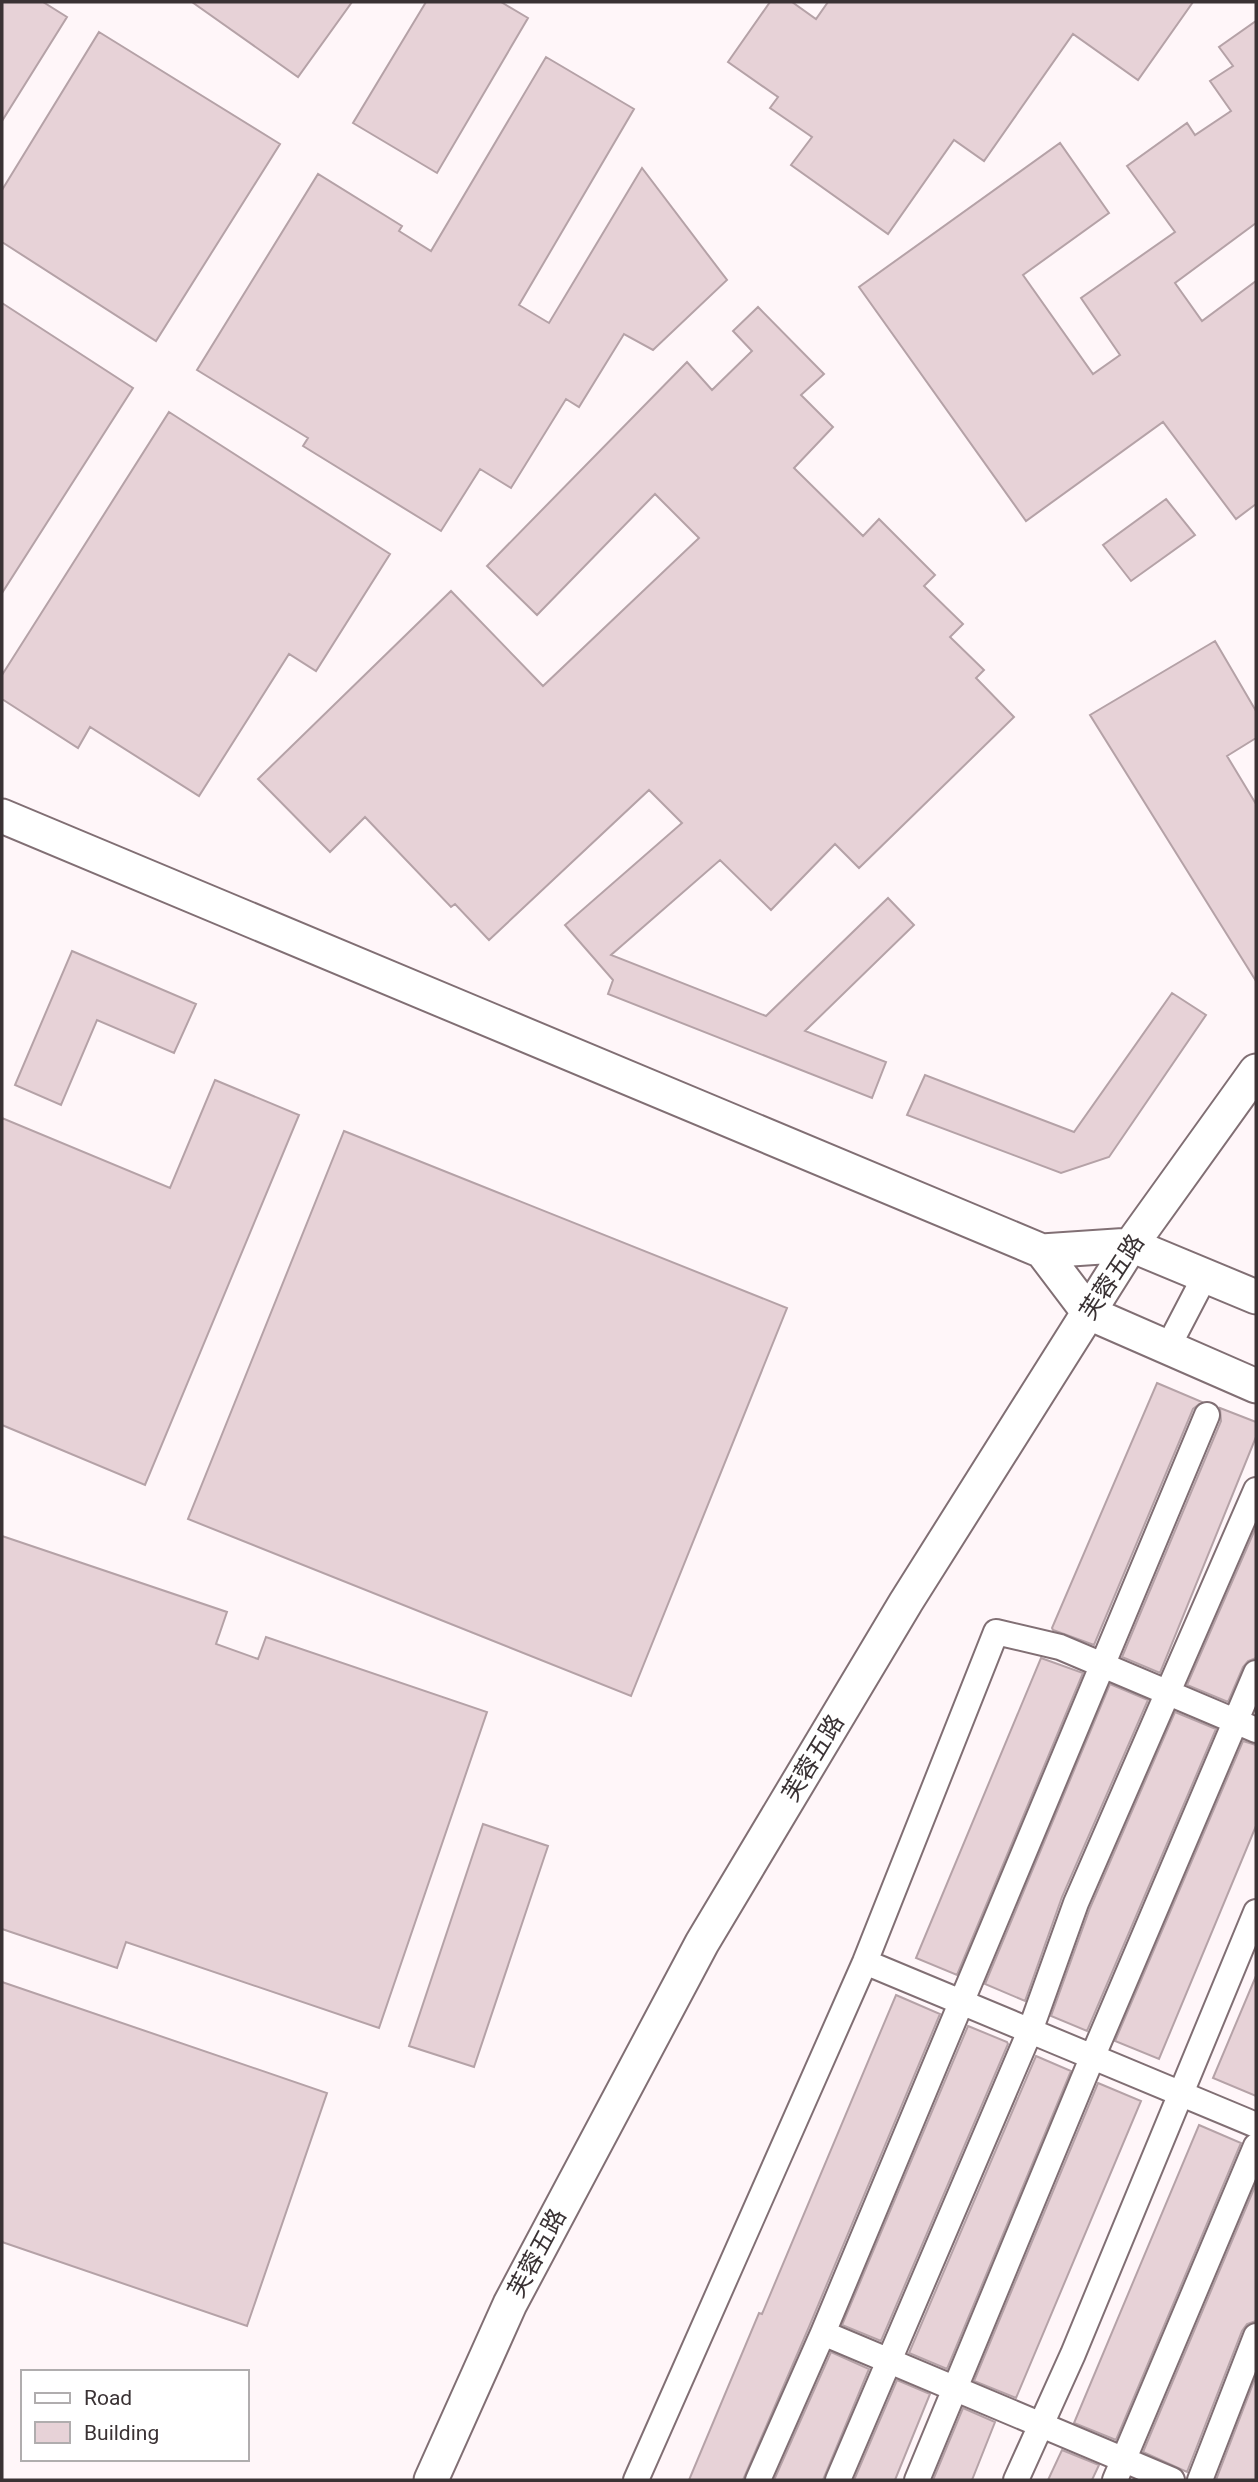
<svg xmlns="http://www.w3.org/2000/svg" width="1258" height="2482" viewBox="0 0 1258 2482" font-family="Roboto,'Noto Sans SC',sans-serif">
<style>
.building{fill:#e7d2d7;stroke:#b5a2a7;stroke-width:2}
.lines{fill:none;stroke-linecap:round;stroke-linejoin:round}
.street-casing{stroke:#816f74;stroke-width:28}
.secondary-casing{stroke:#816f74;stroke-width:37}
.street{stroke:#fff;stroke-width:24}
.secondary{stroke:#fff;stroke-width:33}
.labels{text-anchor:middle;stroke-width:5;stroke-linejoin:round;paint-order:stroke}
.street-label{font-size:24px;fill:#3a3234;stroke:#fff}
</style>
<rect width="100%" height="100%" fill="#fff6f9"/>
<!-- building -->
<path class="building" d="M2,2H43L67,17L2,121Z
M192,2H352L298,77Z
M426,2H501L528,18L437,173L353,123Z
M770,2H792L816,19L828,2H1193L1138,80L1073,34L984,161L954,140L888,234L791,165L812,137L770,108L778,97L728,62Z
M1256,21V223L1175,283L1202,321L1256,281V504L1236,519L1163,422L1026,521L859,287L1060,143L1109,213L1023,275L1093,374L1120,355L1081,298L1175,232L1127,166L1187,123L1195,135L1231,111L1210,81L1233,66L1219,47Z
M99,32L280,144L156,341L2,242V190Z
M546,57L634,109L519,305L549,323L642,168L727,280L653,350L624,334L579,407L566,399L511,488L480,469L441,531L303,446L308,438L197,370L318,174L402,226L399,231L431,251Z
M2,303L133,388L2,593Z
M758,307L824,374L801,395L833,427L794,468L863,536L879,519L935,575L924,586L963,624L950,637L984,670L976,678L1014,717L859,868L835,844L771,910L720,860L611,955L766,1016L888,898L914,925L805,1031L886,1062L872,1098L608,994L613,980L565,925L682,823L649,790L489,940L455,904L451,907L365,817L330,852L258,779L451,591L543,686L699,538L655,494L537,615L487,566L687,362L712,390L752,351L733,331Z
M169,412L390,554L316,671L289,654L199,796L90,727L78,748L2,699V675Z
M1166,499L1195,535L1131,581L1103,545Z
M1215,641L1256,711V738L1227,756L1256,804V981L1090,715Z
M72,951L196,1004L174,1053L97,1020L61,1105L15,1085Z
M1172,993L1206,1015L1109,1157L1061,1173L907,1115L925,1075L1074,1132Z
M215,1080L299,1115L145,1485L2,1425V1118L170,1188Z
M344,1131L787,1308L631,1696L188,1519Z
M1157,1383L1202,1402L1193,1409L1094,1645L1053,1630L1052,1628Z
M1220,1408L1256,1422V1437L1160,1673L1122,1657L1221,1421Z
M1256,1527V1658L1248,1661L1243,1667L1228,1702L1187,1685Z
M2,1536L227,1612L216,1644L258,1659L266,1637L487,1712L379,2028L126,1942L117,1968L2,1929Z
M1041,1658L1083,1673L957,1975L916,1958Z
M1110,1684L1148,1700L1062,1897L1025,2001L985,1984Z
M1175,1712L1216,1729L1087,2031L1051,2016L1090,1908Z
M1243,1741L1256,1745V1826L1159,2059L1115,2041Z
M483,1824L548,1846L474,2067L409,2046Z
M1256,1976V2096L1213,2078Z
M2,1982L327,2093L247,2326L2,2242Z
M896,1995L940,2014L809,2327L743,2480H689L759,2313L762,2314Z
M968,2026L1007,2042L1008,2044L881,2341L842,2325Z
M1036,2056L1071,2071L947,2369L909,2353Z
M1098,2083L1141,2101L1016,2398L974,2381Z
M1199,2125L1241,2143L1116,2440L1074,2423Z
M1256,2184V2321L1247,2324L1242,2331L1187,2472L1143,2452Z
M831,2352L869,2369L823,2480H774Z
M1256,2376V2480H1216Z
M897,2380L930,2394L895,2480H854Z
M963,2408L995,2422L972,2480H933Z
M1062,2450L1099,2465L1092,2480H1048Z"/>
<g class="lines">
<!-- street casing -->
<g class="street-casing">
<path id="street" d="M1168,1347L1205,1276
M865,1962L1256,2125
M823,2333L1172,2480
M636,2480L865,1962L996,1632L1060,1647L1256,1730
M758,2480L823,2333L1207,1415
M838,2480L1030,2031L1076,1903L1256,1490
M917,2480L1092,2058L1256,1673
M1016,2480L1073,2354L1256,1912
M1115,2480L1256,2146
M1200,2480L1256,2336"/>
</g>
<!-- secondary casing -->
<g class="secondary-casing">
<path id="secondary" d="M2,816L1042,1251L1131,1245L1256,1297
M1042,1251L1089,1313L1256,1386
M431,2480L510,2304L702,1943L906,1602L1131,1245L1256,1071"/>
</g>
<!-- street -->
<use href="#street" class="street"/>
<!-- secondary -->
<use href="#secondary" class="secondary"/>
</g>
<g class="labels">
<!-- street labels -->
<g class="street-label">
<text transform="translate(1112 1277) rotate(-57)" y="8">芙蓉五路</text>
<text transform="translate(813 1758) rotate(-59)" y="8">芙蓉五路</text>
<text transform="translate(537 2253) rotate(-62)" y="8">芙蓉五路</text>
</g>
</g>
<!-- border -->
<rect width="1258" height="2482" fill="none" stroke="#3a3234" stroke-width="7"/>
<!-- legend -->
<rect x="21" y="2370" width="228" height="91" fill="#ffffff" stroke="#b0adae" stroke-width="2"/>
<rect x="35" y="2393" width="35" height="10" fill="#ffffff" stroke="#b0adae" stroke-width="2"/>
<text x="84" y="2405" font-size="21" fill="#3a3234">Road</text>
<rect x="35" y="2422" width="35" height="21" fill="#e7d2d7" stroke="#b0adae" stroke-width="2"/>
<text x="84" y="2440" font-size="21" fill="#3a3234">Building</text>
</svg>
